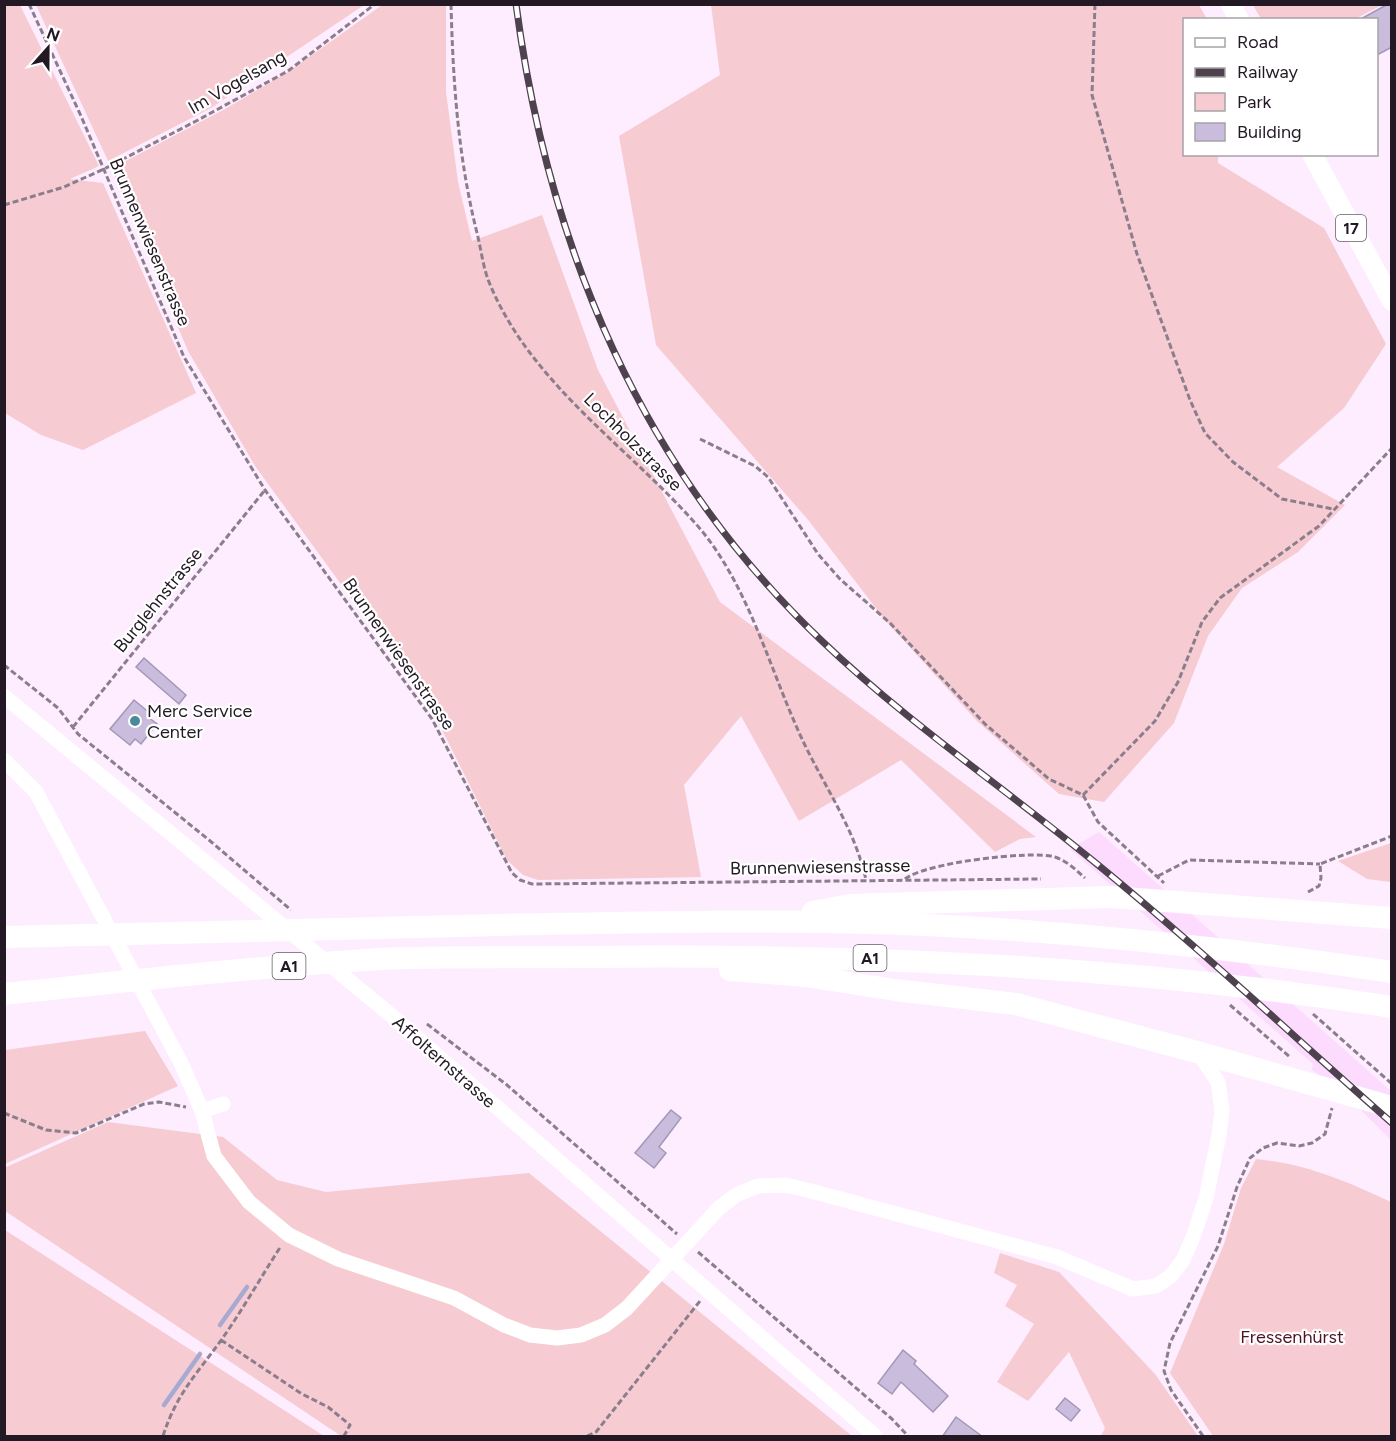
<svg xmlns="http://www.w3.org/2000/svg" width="1396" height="1441" viewBox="0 0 1396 1441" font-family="Figtree,sans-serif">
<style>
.built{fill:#fcdbfe}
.green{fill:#f7cbd2}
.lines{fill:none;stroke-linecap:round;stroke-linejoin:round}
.stream{stroke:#a6aad2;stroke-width:4.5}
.building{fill:#c9bcdd;stroke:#a397b7;stroke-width:1.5}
.path{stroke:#8b7e8c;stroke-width:3;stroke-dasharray:6 3;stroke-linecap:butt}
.minor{stroke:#fff;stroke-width:15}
.major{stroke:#fff;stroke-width:20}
.highway{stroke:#fff;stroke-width:22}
.rail-casing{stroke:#4e424f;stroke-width:7}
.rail{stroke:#fff;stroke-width:4.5;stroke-dasharray:14;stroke-linecap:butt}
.poi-dot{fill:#488a9b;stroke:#fff;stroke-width:2}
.labels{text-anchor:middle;stroke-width:4.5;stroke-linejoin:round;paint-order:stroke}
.shield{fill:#fff;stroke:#655e66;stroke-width:1.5}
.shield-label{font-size:16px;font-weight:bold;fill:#231924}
.street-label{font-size:18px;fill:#231924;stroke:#fff}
.poi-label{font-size:18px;fill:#231924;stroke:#fff;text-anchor:start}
.park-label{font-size:18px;fill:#4f1425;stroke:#fff}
</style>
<rect width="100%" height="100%" fill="#fdedfe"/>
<!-- built -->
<path class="built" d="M1099,832L1391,1091V1140L1340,1089L1312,1070L1313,1064L1070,849Z"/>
<!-- green -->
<path class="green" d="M4,5H20L99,166L70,179L103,183L196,393L83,450L41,435L5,413Z
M36,5H364L211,108L108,161Z
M382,5H446V92L458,182L472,241L542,215L598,370L720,602L1036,837L1020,839L995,852L901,760L799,821L741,716L684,785L701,877L538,880L523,875L507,860L431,708L255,466L188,351L114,175L122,163L225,109L288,72Z
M711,5H1199L1207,19L1184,20V154L1218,155V163L1324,228L1386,344L1344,408L1277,467L1345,505L1298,552L1242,588L1208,636L1174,723L1104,802L1059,794L977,721L885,620L809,521L656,345L619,136L720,75Z
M1253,5H1382L1355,19H1261Z
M1391,843V882L1367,879L1338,861Z
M145,1031L178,1086L5,1164V1050Z
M108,1122L223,1137L277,1180L326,1192L529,1173L852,1436H341L5,1211L4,1168Z
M1256,1159C1307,1164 1346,1181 1391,1202V1436H1213L1170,1373L1224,1244L1241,1188Z
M5,1230L324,1436H5Z
M1000,1253L1059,1272L1155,1374L1198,1436H1101L1105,1428L1069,1352L1028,1401L997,1382L1034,1324L1005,1306L1017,1285L994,1273Z"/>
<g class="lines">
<!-- stream -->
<path class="stream" d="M220,1325L247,1287
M164,1405L200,1354"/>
</g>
<!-- building -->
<path class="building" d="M1388,4H1392V47L1377,55V20H1359Z
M144,658L186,695L179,704L136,667Z
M134,700L151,714L148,717L157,724L141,744L135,739L130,745L110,729Z
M671,1110L681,1118L659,1147L666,1153L654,1168L635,1153Z
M903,1350L916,1361L914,1364L948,1396L933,1412L901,1382L892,1394L878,1383Z
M1065,1398L1080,1410L1071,1421L1056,1409Z
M956,1417L983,1437H942Z"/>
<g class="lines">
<!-- path -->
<path class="path" d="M29,4L81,116L184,357L265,490L432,719L512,873L520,880L532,884L1041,879
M451,4C453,82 458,157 477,233C481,249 483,267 489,282C530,383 626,445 696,524C748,583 769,668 802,739C824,786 855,829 866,880
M1095,4L1092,95L1137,254L1190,400L1205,433L1233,462L1282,499L1333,509
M4,205L64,187L104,169L198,120L288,71L375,4
M700,439L755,466L768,477L818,554L840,579L890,623L985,724L1049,779L1083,795L1098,822L1164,883
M4,665L58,708L78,734L209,840L291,910
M73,727L265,490
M1083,795L1155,721L1178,682L1202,622L1220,598L1319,526L1392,448
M1158,876L1189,860L1320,864
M905,879C924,863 1030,850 1055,857C1067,861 1076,870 1085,878
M1308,892L1319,886L1321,878L1320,864L1392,836
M1230,1005L1291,1058
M1313,1014L1392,1084
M427,1024L507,1085L677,1234
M4,1113L46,1130L76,1133L144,1104L159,1102L186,1107
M698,1252L892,1419L908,1436
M221,1340L302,1394L328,1407L350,1425L344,1436
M163,1436C177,1393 196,1375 222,1339C243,1309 261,1277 281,1246
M587,1436L596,1432L700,1301
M1203,1436L1171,1390L1164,1371L1170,1343L1218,1246L1237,1187L1250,1158L1263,1148L1277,1143L1299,1146L1312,1143L1325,1134L1332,1108"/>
<!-- minor -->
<path class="minor" d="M4,696L392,1016L875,1436
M4,760L36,792L181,1063L202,1111L214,1156L249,1202L289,1235L338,1259L454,1298L504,1325L530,1335L557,1338L581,1335L605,1325L627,1308L719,1208L736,1195L758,1186L786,1185L811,1191L1057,1257L1133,1289L1156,1286L1171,1276L1183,1260L1194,1235L1206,1198L1219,1135L1222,1110L1218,1082L1198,1052
M202,1111L223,1104"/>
<!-- major -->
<path class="major" d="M1231,4L1239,20
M1312,154L1392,301"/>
<!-- highway -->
<path class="highway" d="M813,912L849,905L1111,897L1392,918
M4,937C170,932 335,928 500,925C642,922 784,919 926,925C1082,932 1237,949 1392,972
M730,970L806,976L895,990L1016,1004L1197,1052L1392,1107
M4,994C130,981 255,967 380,959C448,956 516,958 583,957C856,954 1122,965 1392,1007"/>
<!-- rail casing -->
<g class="rail-casing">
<path id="rail" d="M516,4C548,248 642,471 823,642C907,722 1003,787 1092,860C1195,944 1292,1035 1392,1123"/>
</g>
<!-- rail -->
<use href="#rail" class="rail"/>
</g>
<!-- markers -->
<circle class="poi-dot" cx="135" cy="721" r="6"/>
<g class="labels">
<!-- shield labels -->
<g class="shield">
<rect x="1336" y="215" width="30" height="26" rx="4.5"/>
<rect x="853.5" y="945" width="33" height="26" rx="4.5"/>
<rect x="272.5" y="953" width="33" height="26" rx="4.5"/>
</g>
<g class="shield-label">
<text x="1351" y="234">17</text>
<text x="870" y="964">A1</text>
<text x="289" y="972">A1</text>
</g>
<!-- street labels -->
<g class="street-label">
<text transform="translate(237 82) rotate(-30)" y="6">Im Vogelsang</text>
<text transform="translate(150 242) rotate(67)" y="6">Brunnenwiesenstrasse</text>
<text transform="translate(633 442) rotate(45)" y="6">Lochholzstrasse</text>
<text transform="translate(158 600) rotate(-51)" y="6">Burglehnstrasse</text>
<text transform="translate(399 654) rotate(55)" y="6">Brunnenwiesenstrasse</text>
<text transform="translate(820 867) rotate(-1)" y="6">Brunnenwiesenstrasse</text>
<text transform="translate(444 1062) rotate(41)" y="6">Affolternstrasse</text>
</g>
<!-- poi labels -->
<g class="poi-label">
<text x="147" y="717">Merc Service<tspan x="147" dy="21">Center</tspan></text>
</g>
<!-- park labels -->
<g class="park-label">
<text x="1292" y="1343">Fressenhürst</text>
</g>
</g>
<!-- border -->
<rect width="1396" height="1441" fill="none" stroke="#231924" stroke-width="12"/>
<!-- legend -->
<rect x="1183" y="18" width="195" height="138" fill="#ffffff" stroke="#a7a3a7" stroke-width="1.5"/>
<rect x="1195" y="38" width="30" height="9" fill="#ffffff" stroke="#a7a3a7" stroke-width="1.5"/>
<text x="1237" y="48" font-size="18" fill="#231924">Road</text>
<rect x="1195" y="68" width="30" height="9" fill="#4e424f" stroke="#a7a3a7" stroke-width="1.5"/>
<text x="1237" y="78" font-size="18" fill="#231924">Railway</text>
<rect x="1195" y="93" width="30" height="18" fill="#f7cbd2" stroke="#a7a3a7" stroke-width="1.5"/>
<text x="1237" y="108" font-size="18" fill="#231924">Park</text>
<rect x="1195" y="123" width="30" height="18" fill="#c9bcdd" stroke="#a7a3a7" stroke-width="1.5"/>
<text x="1237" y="138" font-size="18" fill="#231924">Building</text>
<!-- north arrow -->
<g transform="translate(48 48) rotate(21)" stroke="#ffffff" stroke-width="4.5" paint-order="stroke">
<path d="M0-4.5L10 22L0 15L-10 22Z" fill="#231924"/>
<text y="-9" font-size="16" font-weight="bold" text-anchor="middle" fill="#231924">N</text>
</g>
</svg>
